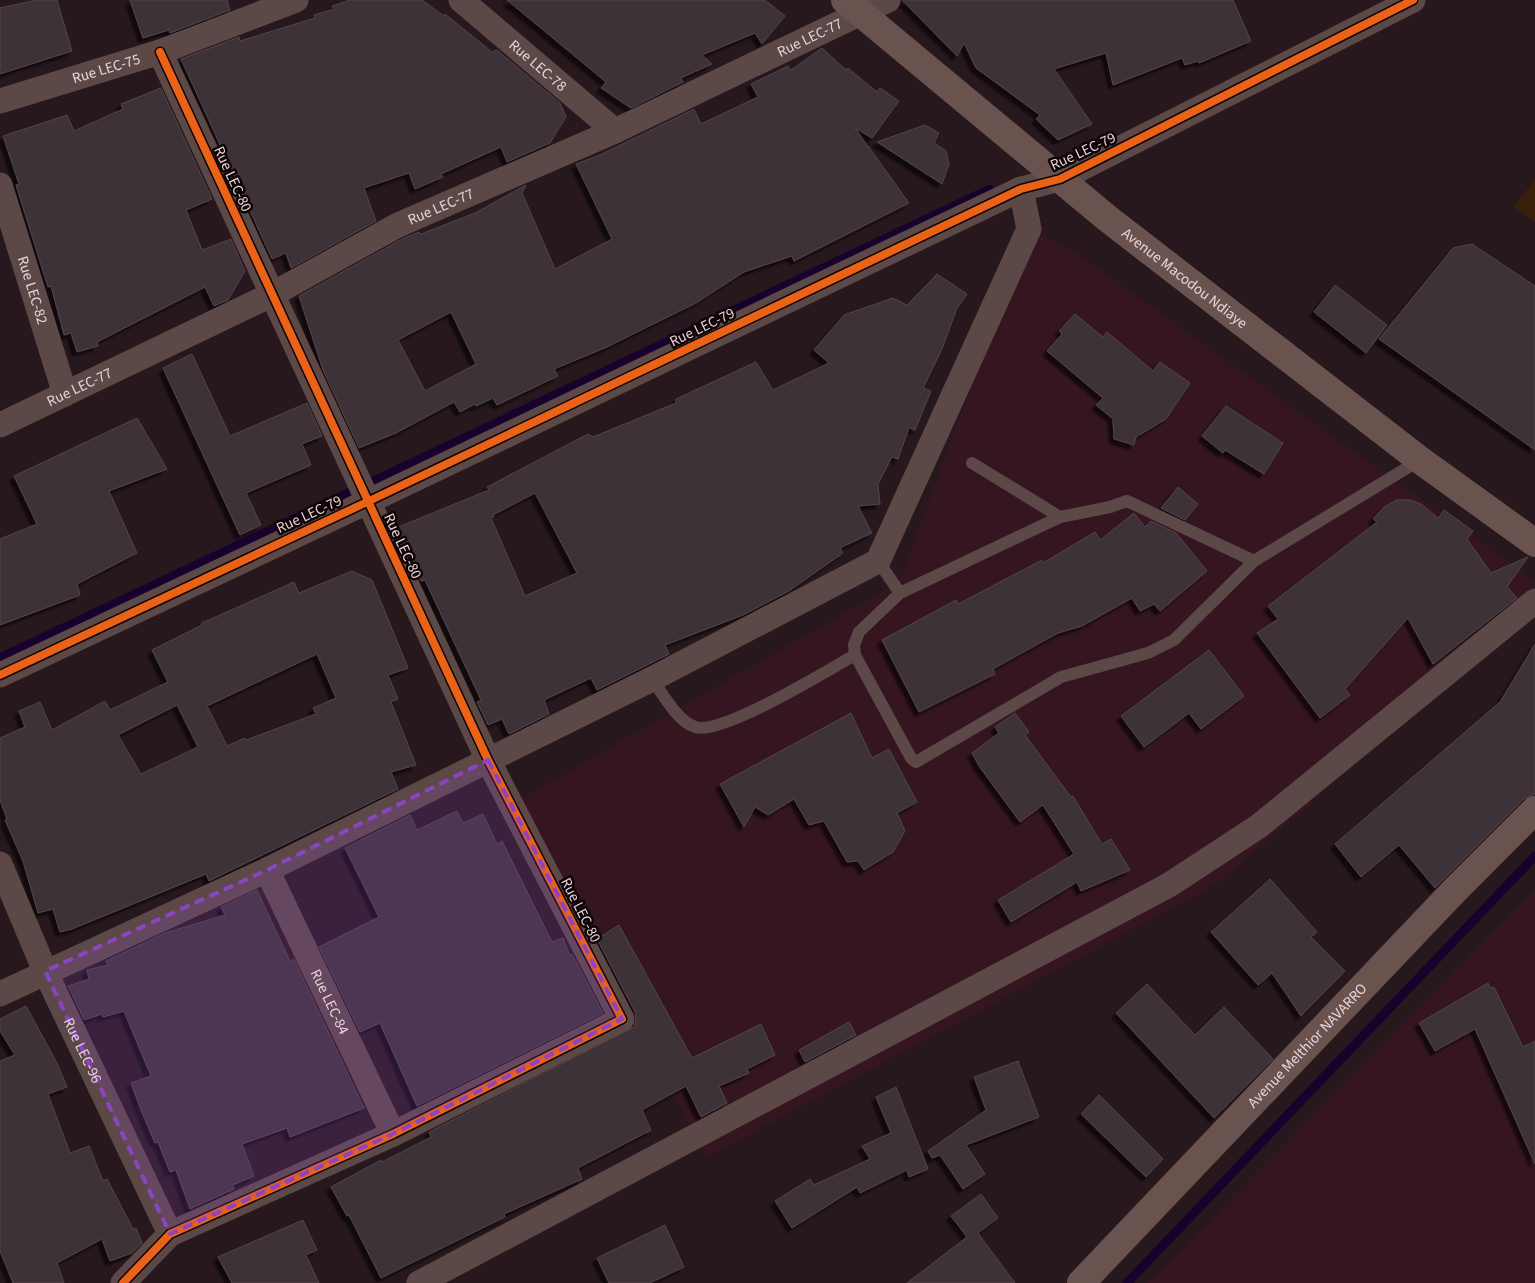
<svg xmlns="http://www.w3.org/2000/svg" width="1535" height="1283" viewBox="0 0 1535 1283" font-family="'Source Sans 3',sans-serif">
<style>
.built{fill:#351520}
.green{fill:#36200b}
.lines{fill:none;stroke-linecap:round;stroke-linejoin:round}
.stream{stroke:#16022d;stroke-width:9}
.building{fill:#3e3238;stroke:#51454b;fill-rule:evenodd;filter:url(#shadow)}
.lane{stroke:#5c4947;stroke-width:12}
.street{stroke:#5c4947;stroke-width:25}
.secondary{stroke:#6a534f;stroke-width:28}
.cycleway-casing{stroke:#0e0406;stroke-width:11}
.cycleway{stroke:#ea6118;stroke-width:8}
.marked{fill:#8b45c3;fill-opacity:0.2;stroke:#8b45c3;stroke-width:4;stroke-dasharray:10 6;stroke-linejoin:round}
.labels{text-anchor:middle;stroke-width:5;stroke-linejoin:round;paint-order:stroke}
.street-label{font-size:15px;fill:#e8d4d9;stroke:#0e0406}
</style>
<defs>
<filter id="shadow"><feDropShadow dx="-4.5" dy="4.5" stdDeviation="1" flood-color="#0009"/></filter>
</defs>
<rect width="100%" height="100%" fill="#27181d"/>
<!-- built -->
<path class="built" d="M1029,229L1074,251L1535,581V592L1307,807L1215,885L707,1157L515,802L899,582Z
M1535,890V1283H1147Z"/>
<!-- green -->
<path class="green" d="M1535,179V222L1514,207Z"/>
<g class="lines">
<!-- stream -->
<path class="stream" d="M0,658L990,189
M1127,1283L1535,856"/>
</g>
<!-- building -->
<path class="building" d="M37,0H57L72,51L0,74V8Z
M130,0H227L230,10L170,33L169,30L143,38Z
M350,0H422L444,16L445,14L492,52L497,50L560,103L566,117L550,143L507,162L501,147L441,174L443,177L415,189L409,173L364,188L376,221L291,268L286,253L272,259L181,59L239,37L240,41L315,18L314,15L334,9L332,6Z
M507,0H765L785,16L762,44L755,33L702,55L712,64L681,78L683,82L631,108L601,88L606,82Z
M902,0H1233L1251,41L1199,63L1198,61L1185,65L1182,58L1113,85L1106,53L1054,69L1092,124L1058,140L1036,119L1040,115L976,68L964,43L957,56Z
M822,48L846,70L848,68L877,92L880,88L899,101L872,138L855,128L867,145L866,147L868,146L909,203L794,261L792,256L744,272L696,303L607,347L554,369L558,376L497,405L493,398L476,406L475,404L460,412L454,402L396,433L359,448L323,370L299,296L404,238L419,232L421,234L475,213L526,185L522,193L555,269L612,239L576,164L600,155L694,109L701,124L758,97L751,84L788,66L791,70ZM451,312L476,364L425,391L398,340Z
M161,88L212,199L186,210L202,250L231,239L245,271L228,300L214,306L205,287L97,342L98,346L77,352L71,333L64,335L51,286L48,287L16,185L19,184L3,136L67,115L74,131L123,109L121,104Z
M925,125L939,133L934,143L946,151L949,164L942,184L877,142Z
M1472,244L1535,286V450L1379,339L1453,248Z
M937,274L967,294L957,308L942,349L923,388L931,391L915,430L909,428L898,459L892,457L878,484L880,504L858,506L872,533L840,548L843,553L789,591L743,615L665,645L669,654L597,690L591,678L544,700L549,714L509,734L502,719L488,725L477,702L481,700L425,580L421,581L396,528L489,490L487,487L588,434L593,437L676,403V399L756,362L773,390L829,363L814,350L844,315L893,298L907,305ZM535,493L577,573L525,596L491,518L494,517L493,515Z
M1335,285L1387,325L1366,353L1314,312Z
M1075,314L1103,337L1107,332L1153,371L1160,362L1190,383L1166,419L1136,437L1134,445L1114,439L1113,419L1096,405L1103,398L1047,351L1062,334L1059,331Z
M192,354L230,436L307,403L322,436L302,444L311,465L246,493L261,525L240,535L163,368Z
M1226,406L1283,443L1264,474L1225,450L1223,453L1202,436Z
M137,418L167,469L109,491L137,553L77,584L80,595L0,625V539L37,524L14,476Z
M1178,487L1198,504L1185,520L1161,508Z
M1397,500H1410L1421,504L1438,518L1444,510L1473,531L1467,539L1491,573L1528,557L1507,587L1517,598L1433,664L1408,618L1345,689L1350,695L1320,718L1257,633L1278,619L1268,606L1377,522L1373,519L1384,507Z
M1134,513L1145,527L1151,521L1176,533L1207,571L1160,611L1154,604L1140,611L1132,598L1082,626L1058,633L993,669L995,674L919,712L882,640L956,600L958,604L1042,560L1043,563L1095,532L1100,540Z
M352,571L372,580L408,668L388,675L398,699L391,702L416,765L391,772L398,789L209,881L206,874L72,929L60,932L53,909L38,913L23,861L5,820L7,819L0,800V738L25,727L19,711L40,702L52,730L105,701L110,710L168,682L152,650L202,625V623L294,582L299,593ZM317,654L336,698L313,708L316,714L246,740L245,738L227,746L207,706ZM177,705L198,747L141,774L118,735Z
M1535,644V794L1524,799L1435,888L1399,845L1361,877L1335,844L1500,702Z
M1209,650L1244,696L1201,729L1189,713L1144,747L1121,716Z
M851,713L872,758L889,749L917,802L897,813L905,831L893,852L864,870L858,861L847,862L824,821L809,825L794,799L768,815L755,807L744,827L720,784Z
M1015,713L1029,732L1025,735L1071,797L1073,796L1102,844L1111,839L1130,870L1081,891L1077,882L1011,922L998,900L1074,854L1043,805L1020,822L979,766L972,753L999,733L995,727Z
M457,811L463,823L483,814L497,844L502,841L552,942L563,938L570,956L572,954L603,1013L417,1106L380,1023L360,1032L319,947L379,917L345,848L410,815L417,830Z
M1270,879L1317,932L1311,937L1345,971L1301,1016L1272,973L1258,985L1211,932Z
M257,890L290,961L294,959L364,1108L290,1137L287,1128L242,1144L254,1176L233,1185L234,1189L190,1209L176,1170L170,1172L158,1142L155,1143L141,1110L131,1083L151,1076L124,1011L103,1017L102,1014L84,1020L68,986L89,979L87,970L108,965L106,961L165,933L225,915L221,907Z
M619,925L692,1058L761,1024L775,1055L747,1069L749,1073L719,1086L727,1103L701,1117L686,1086L642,1110L651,1130L578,1168L582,1179L504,1214L505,1217L381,1278L349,1215L347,1216L331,1187L381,1160L382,1162L431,1137L429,1132L634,1027L636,1020L635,1012L597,939Z
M1488,983L1491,988L1494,987L1523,1047L1535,1041V1164L1475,1029L1435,1051L1419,1023Z
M1147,984L1195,1035L1224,1007L1273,1059L1214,1118L1116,1013Z
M26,1006L57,1063L67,1087L48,1094L70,1153L89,1146L103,1181L107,1179L133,1229L136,1228L142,1243L132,1253L110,1261L102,1239L57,1263L64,1283H13L0,1251V1061L15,1055L0,1031V1019Z
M849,1022L856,1035L805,1062L799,1050Z
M1018,1061L1039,1117L966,1145L985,1174L963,1189L940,1155L932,1158L928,1151L986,1110L974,1077Z
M896,1087L928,1169L909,1177L907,1170L860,1193L857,1187L792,1228L775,1201L810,1179L814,1185L870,1159L862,1146L891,1133L876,1097Z
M1099,1095L1163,1159L1146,1177L1081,1114Z
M981,1194L998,1218L978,1233L1015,1283H907L967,1237L951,1216Z
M303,1220L317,1250L306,1255L319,1283H232L218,1257Z
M665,1225L684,1267L650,1283H609L597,1258Z"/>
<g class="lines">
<!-- lane -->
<path class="lane" d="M972,463L1060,517
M878,561L900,593
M1254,561L1127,501L1110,507L1060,517L900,593L859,632L854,645L855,655L911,758L916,762L1061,677L1148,653L1174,640L1254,561L1420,460
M652,679C663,694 677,721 695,727C721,736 828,670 855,655"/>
<!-- street -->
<g class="street">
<path id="s1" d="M461,0L615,131"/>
<path id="s2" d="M0,101L160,52L296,0"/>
<path id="s3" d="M0,185L65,394"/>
<path id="s4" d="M0,425L271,295L398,225L615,131L888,0"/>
<path d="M0,675L367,502L1021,189L1060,179L1413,0"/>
<path id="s5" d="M0,864L45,971L170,1234"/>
<path id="s6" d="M267,870L393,1134"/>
<path d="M0,994L267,870L652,679L878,561L1029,229L1021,189"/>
<path d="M123,1283L170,1234L393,1134L622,1019L488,760L160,52"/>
<path d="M419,1283L1169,885L1259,826L1535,601"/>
</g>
<!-- secondary -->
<g class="secondary">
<path id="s7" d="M845,0L1107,218L1420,460L1535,543"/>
<path id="s8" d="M1081,1283L1455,890L1535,810"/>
</g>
<!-- cycleway casing -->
<g class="cycleway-casing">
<path id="cycleway" d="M0,675L367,502L1021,189L1060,179L1413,0
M123,1283L170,1234L393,1134L622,1019L488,760L160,52"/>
</g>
<!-- cycleway -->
<use href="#cycleway" class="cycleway"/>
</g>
<!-- marked area -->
<path class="marked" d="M488,760L622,1019L393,1134L170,1234L45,971L267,870Z"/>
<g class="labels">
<!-- street labels -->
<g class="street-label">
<text dy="5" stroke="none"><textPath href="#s4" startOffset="898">Rue LEC-77</textPath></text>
<text dy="5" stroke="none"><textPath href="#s1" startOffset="101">Rue LEC-78</textPath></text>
<text dy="5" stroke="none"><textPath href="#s2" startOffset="111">Rue LEC-75</textPath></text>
<text transform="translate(1083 151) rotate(-25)" y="5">Rue LEC-79</text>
<text transform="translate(233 179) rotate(65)" y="5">Rue LEC-80</text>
<text dy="5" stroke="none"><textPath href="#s4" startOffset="492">Rue LEC-77</textPath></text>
<text dy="5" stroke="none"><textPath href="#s7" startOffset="439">Avenue Macodou Ndiaye</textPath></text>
<text dy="5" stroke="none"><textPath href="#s3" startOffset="110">Rue LEC-82</textPath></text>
<text transform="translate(702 327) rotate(-26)" y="5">Rue LEC-79</text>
<text dy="5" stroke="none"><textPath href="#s4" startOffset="88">Rue LEC-77</textPath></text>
<text transform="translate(309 514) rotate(-25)" y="5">Rue LEC-79</text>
<text transform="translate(403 546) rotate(65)" y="5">Rue LEC-80</text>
<text transform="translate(581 910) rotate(63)" y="5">Rue LEC-80</text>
<text dy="5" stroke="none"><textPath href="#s6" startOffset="146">Rue LEC-84</textPath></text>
<text dy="5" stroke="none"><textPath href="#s8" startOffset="328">Avenue Melthior NAVARRO</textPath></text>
<text dy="5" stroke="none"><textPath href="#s5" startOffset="204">Rue LEC-96</textPath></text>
</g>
</g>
</svg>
